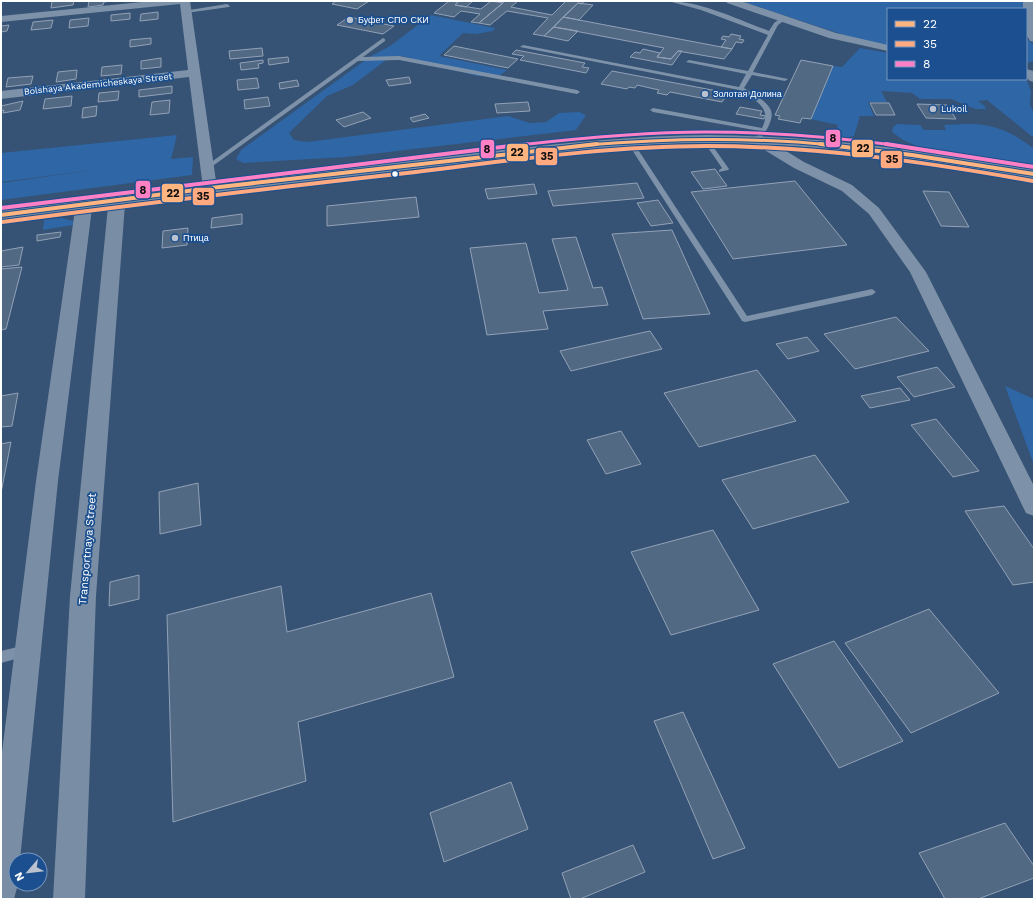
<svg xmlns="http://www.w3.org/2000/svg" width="1035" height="900" viewBox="0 0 1035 900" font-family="'Work Sans',sans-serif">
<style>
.green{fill:#2f66a5}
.building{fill:#526984;stroke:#92a2b6}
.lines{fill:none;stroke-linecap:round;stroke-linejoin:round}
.lane{fill:#7d92a8;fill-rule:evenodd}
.street{fill:#7d92a8;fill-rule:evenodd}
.secondary{fill:#798da4;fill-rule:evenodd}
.bus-1-far1-casing{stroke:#1b4f8f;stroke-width:5}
.bus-1-casing{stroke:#1b4f8f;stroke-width:6}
.bus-2-casing{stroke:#1b4f8f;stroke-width:6}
.bus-3-far1-casing{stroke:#1b4f8f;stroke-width:5}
.bus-3-casing{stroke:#1b4f8f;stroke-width:6}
.bus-1-far1{stroke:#ffb580;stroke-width:3}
.bus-1{stroke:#ffb580;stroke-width:4}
.bus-2{stroke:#ffa980;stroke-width:4}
.bus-3-far1{stroke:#ff80c5;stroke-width:3}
.bus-3{stroke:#ff80c5;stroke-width:4}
.poi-dot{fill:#b9c2ce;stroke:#1b4f8f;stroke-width:1.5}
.bus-dot{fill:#fff;stroke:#1b4f8f;stroke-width:1.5}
.labels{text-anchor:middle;stroke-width:3.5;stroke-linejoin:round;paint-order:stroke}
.far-poi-label{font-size:9px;fill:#fff;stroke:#1b4f8f;text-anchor:start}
.far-street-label{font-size:9px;fill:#fff;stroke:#1b4f8f}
.street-label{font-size:11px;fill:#fff;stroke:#1b4f8f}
.line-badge{stroke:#1b4f8f;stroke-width:1.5}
.pale-badge-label{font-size:11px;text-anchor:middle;font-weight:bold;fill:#111}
</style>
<rect width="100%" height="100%" fill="#365274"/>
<!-- green -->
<path class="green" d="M741,1H1034V14L1026,13V9H888V46L850,37Z
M431,15L495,28L493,31L476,34L463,33L439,56L507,70L499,76H477L402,56L390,57L353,85L327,96L289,133L294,140L307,142L508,116L530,123L546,122L559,113L579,112L586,115L576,130L346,157L243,163L236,159L241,150L371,56L390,46Z
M1026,38L1034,45V61L1026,63Z
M860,48L888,53V79H1024L1027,81L1031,91L1030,105L1034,113V138L987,100L978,101L985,106L986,109H975L951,99H920L912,93L881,91L887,102H868L874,116H860L854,136L845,138L833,136L838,125L811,119L833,66L842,67Z
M897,124L920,125L924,130H946L944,125C951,125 958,124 966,124C993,123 1013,132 1034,149V165L1028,166L921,148L903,140L892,132L893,127Z
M177,135L171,159L193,157L192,175L1,200V183L94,170L1,182V153Z
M62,218L73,221V225L43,230L44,220Z
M1005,386L1034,399V465Z"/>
<!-- building -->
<path class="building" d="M52,1H74L73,5L51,8Z
M89,1H111L104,2L103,5L88,7Z
M336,1H369L357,9L332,4Z
M449,1L458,2L455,5L481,9L491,1L503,3L479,23L471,22L480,14L461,11L454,17L434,13Z
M459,1H473L466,7L455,5Z
M505,1H518L511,7L552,15L566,1H584L582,4L578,3L544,36L533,34L548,18L507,11L490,25L479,23Z
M578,3L593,5L579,20L563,17Z
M158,12V19L140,21L141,14Z
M130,13V19L111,21V15Z
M349,17L394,26L383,34L337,25Z
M563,17L579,20L732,49L724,59L678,51L671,59L657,57L664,48L554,27Z
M89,18L88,26L69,28L70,20Z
M53,20L51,28L31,30L33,22Z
M9,25L7,31L1,32V26Z
M554,27L578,31L568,41L544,36Z
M731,34L741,36L739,39L744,40L742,43L736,42L732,49L721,47L726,40L721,39L723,36L729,37Z
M151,38V44L130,47V40Z
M454,46L518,59L508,68L444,55Z
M262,48L263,56L230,59L229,51Z
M643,49L660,53L657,57L671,59L678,51H682L672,65L630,57L635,52L640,53Z
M516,50L585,63L582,67L589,68L586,73L520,60L524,56L512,54Z
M288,57L289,62L269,65L268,59Z
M161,58V67L141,69V61Z
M263,60V63L258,64L259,68L241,70L240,63Z
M801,60L833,66L811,119L802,118L800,123L778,119L780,116L775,115Z
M122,65L121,74L101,76L102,67Z
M77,70L76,79L56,82L58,72Z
M612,71L728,93L722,102L670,92L667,95L657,93L659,90L637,85L635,88L629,87L627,89L601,84Z
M33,76L31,84L6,87L8,78Z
M409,77L411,83L389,86L386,80Z
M257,78L259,88L238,90L237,80Z
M297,80L299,86L280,89L279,83Z
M172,86V93L139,97V90Z
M119,91L118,100L98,102L99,93Z
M72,96L71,106L43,109L45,99Z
M268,97L270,106L245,109L244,100Z
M170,100L169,113L150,115L152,102Z
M23,101L20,110L3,113L4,110L1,111V106Z
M528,102L530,111L497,113L495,104Z
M870,103H889L895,115H876Z
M917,104L947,105L956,119L926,118Z
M97,106L96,116L82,118L83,108Z
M740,107L762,111L760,115L766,116L764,119L736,114Z
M363,112L371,118L344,127L336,120Z
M425,114L429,118L413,122L410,118Z
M715,169L727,186L703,189L691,172Z
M795,181L847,245L733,259L691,192Z
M637,183L644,198L553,206L548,191Z
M534,184L537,194L488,199L485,189Z
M923,191L949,192L969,227L941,226Z
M416,197L419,217L327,226V206Z
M658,200L673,223L651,226L637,203Z
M242,214V224L211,228L212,218Z
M188,228L187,245L162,248L163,231Z
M672,230L710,314L643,319L612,234Z
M61,232L60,237L37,241V235Z
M576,237L593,288L602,287L608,305L543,311L548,329L487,335L470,248L526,243L539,293L568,290L552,239Z
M23,247L19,265L1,267V251Z
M22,267L6,329L1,330V269Z
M896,317L929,351L855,369L824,334Z
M650,331L662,349L571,371L560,351Z
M807,337L819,351L788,359L776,344Z
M937,367L955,387L914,397L897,377Z
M757,370L796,421L699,447L664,393Z
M900,388L910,400L870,408L861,396Z
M18,393L12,426L1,427V396Z
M936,419L979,471L953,477L911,425Z
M621,431L641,464L606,474L587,440Z
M11,442L1,493V444Z
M815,455L849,502L753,529L722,480Z
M198,483L201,525L160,534L159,492Z
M1004,506L1034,549V582L1013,585L965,511Z
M713,530L759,610L671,635L631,552Z
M139,575V599L109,606L110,582Z
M281,586L287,632L431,593L454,677L298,722L306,781L173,822L167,615Z
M929,609L999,693L911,733L845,643Z
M834,641L903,741L839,768L773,664Z
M683,712L745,848L713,859L654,721Z
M511,782L528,829L444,862L430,813Z
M1005,823L1034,866V878L978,899H945L919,853Z
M633,845L645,872L580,899H571L562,873Z"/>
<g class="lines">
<!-- lane -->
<path class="lane" d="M668,1C701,1 739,20 769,31L774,23L781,18L786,19L778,25L753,72L788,79L785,81L752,75L744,88C774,107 780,110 760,141L755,140L760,131L653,112L650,110L653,108L762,128C773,107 754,100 739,90L520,47L523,45L739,87L746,74L686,62L689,60L748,71L768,35L701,10Z
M227,4L230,6L229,7L186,13L183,11Z
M383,38L385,39V41L363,57L399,56L577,90L580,92L577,94L399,60L358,61L210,168H206V166Z
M703,138H707L729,169L728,170L719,172V170L722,168L702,139Z
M628,141L633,142L747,316L872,289L876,292L872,295L745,322L742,321L627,142Z
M26,645L30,647L32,651L30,655L1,663V651Z"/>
<!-- street -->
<path class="street" d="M152,1H190L217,188L215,191L210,192L205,191L203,188L189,77L1,99V91L188,70L180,4L1,22V16Z
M726,1H741L836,33L888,45V51L829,38L727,3Z
M1023,1H1033L1034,42L1030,41L1026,34V9H1023Z
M1026,69L1034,71V82L1030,81L1026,77Z
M758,136L763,137L804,162L852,185L879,208L926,272L1034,486V516L1026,513L1023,507L910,272L869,214L842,191L794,168L753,143L751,140L753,137Z"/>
<!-- secondary -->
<path class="secondary" d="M707,135C817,136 925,150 1034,169V179C926,159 816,143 705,143C613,144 522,157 431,167C329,180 227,191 125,204L96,596L85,899H53L70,596L108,206L92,208L58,481L20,860H16V884H18L14,899H1V760L36,481L75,210L1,220V210C135,192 270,177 405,161C506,150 606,136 707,135Z"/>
<!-- bus-1-far1 casing -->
<g class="bus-1-far1-casing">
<path id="bus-1-far1" d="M586,145C668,138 750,137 832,145"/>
</g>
<!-- bus-1 casing -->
<g class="bus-1-casing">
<path id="bus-1" d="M820,144L912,155L1034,174
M1,215L211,188L597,144"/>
</g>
<!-- bus-2 casing -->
<g class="bus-2-casing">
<path id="bus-2" d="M2,222C140,204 278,187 416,172C513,160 609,146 707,146C816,146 925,162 1033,181"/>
</g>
<!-- bus-3-far1 casing -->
<g class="bus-3-far1-casing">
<path id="bus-3-far1" d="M519,145C581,138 644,132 706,132C769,132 832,137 894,145"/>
</g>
<!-- bus-3 casing -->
<g class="bus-3-casing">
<path id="bus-3" d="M886,144L1034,167
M1,208L527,144"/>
</g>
<!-- bus-1-far1 -->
<use href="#bus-1-far1" class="bus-1-far1"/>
<!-- bus-1 -->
<use href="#bus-1" class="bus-1"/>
<!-- bus-2 -->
<use href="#bus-2" class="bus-2"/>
<!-- bus-3-far1 -->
<use href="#bus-3-far1" class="bus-3-far1"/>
<!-- bus-3 -->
<use href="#bus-3" class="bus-3"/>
</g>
<!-- markers -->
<g class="poi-dot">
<circle cx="350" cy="20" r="4"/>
<circle cx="705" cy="94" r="4"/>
<circle cx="933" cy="109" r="4"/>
<circle cx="175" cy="238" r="4"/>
</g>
<circle class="bus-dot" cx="395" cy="174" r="3.5"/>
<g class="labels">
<!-- far-poi labels -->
<g class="far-poi-label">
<text x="358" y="23">Буфет СПО СКИ</text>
<text x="713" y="97">Золотая Долина</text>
<text x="941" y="112">Lukoil</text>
<text x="183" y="241">Птица</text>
</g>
<!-- far-street labels -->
<g class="far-street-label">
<text transform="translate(98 84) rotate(-6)" y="3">Bolshaya Akademicheskaya Street</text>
</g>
<!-- street labels -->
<g class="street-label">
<text transform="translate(87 549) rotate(-85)" y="4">Transportnaya Street</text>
</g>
</g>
<g class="line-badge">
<rect x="825" y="129" width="16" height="19" rx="4" fill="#ff80c5"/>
<rect x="851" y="139" width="23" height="19" rx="4" fill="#ffb580"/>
<rect x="480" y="139" width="15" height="20" rx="4" fill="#ff80c5"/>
<rect x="506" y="143" width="23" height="19" rx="4" fill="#ffb580"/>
<rect x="535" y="147" width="23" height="19" rx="4" fill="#ffa980"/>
<rect x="880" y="150" width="23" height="19" rx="4" fill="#ffa980"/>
<rect x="135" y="180" width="16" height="19" rx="4" fill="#ff80c5"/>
<rect x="161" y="183" width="23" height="20" rx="4" fill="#ffb580"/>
<rect x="192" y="187" width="23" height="19" rx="4" fill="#ffa980"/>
</g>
<g class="pale-badge-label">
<text x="833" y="142">8</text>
<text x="863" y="152">22</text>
<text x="487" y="153">8</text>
<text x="517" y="156">22</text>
<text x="547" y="160">35</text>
<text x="892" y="163">35</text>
<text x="143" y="194">8</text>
<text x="173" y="197">22</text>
<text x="203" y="200">35</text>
</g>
<!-- border -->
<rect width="1035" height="900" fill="none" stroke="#ffffff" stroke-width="4"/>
<!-- legend -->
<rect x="887" y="8" width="140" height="72" fill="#1b4f8f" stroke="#7695bc"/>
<rect x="895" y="21" width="20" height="6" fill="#ffb580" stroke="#7695bc"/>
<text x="923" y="28" font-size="12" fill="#ffffff">22</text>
<rect x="895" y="41" width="20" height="6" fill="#ffa980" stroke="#7695bc"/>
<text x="923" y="48" font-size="12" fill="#ffffff">35</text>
<rect x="895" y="61" width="20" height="6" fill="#ff80c5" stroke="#7695bc"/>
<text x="923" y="68" font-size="12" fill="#ffffff">8</text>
<!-- north arrow -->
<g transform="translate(28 872) rotate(242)"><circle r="19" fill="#1b4f8f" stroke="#7695bc"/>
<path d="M0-3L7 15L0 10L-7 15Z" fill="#b9c2ce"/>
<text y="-6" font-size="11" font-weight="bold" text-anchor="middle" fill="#ffffff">N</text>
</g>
</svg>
